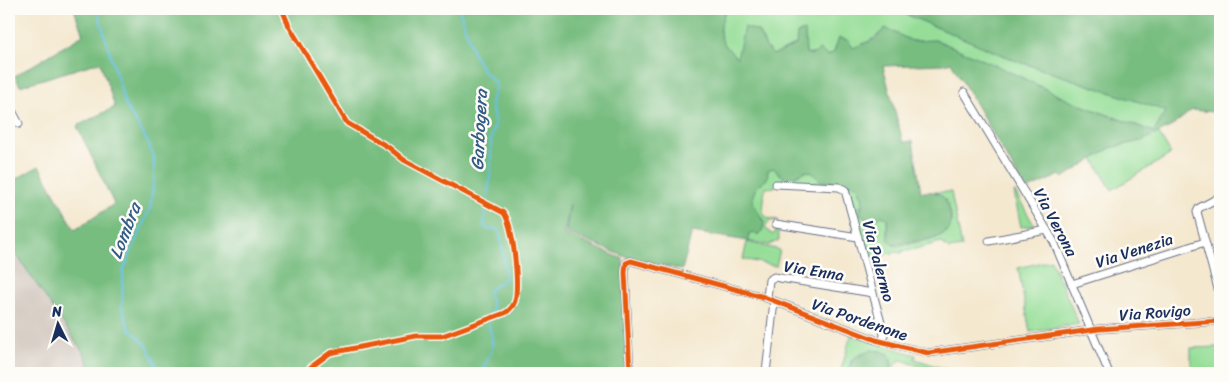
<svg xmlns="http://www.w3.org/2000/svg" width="1229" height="382" viewBox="0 0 1229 382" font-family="Sriracha,sans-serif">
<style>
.industrial{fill:#cdc2b9}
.green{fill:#96de98;stroke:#58867b}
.forest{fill:#78bd80;stroke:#4a766f}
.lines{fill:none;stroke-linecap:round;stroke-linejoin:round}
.stream{stroke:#69c2e6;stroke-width:2}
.minor-casing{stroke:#677086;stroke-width:9}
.minor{stroke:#fff;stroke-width:7}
.cycleway-casing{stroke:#fdfcf7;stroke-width:8}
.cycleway{stroke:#e8590c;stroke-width:5}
.labels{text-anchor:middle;stroke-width:5;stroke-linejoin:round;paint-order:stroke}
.street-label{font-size:16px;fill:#1b2f5e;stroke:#fdfcf7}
.water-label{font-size:18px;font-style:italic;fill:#325b87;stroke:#fdfcf7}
</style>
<rect width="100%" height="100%" fill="#fdfcf7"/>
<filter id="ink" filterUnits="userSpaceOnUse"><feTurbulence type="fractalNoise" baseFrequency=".02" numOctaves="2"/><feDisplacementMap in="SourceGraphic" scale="10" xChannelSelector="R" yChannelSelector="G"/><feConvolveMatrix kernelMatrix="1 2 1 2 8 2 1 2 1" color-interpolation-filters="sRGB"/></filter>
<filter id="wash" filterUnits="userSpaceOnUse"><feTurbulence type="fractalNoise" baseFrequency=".0096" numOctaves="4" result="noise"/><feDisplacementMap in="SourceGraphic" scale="20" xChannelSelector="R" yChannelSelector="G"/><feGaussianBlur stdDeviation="1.12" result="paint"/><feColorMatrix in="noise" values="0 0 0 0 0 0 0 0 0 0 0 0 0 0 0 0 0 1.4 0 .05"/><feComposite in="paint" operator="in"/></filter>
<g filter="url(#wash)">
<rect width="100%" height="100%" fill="#f4e8cf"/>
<!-- industrial -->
<path class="industrial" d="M9,244L85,355L92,373H9Z"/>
<!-- green -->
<path class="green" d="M722,9H893L1017,61L1166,111L1155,132L1070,101L1002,68L936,40L912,41L885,28C876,38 864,45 851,49C842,51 835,51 828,56L806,53L804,31L796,44L773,55L766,47L758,31L738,59C720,41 716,36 724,12Z
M1158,132L1171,154L1112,190L1093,159L1110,148L1144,140Z
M773,168L776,169L779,174L796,176L806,171L811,172L821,181L857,185L863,199L860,208L863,217L871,221L881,216L887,218V232L893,245L896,246L934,239L947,232C957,220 948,196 934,192H951L962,247L949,249L941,242L908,251H902V253L894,252L892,255L891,253C883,255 880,257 871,259L865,250L847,184L777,182L775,187L765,188L763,212L767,218L778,220L769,221L765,228L773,235L778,228L779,240L769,245L748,241L749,233L759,234L762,231L764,222C761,218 758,216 756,212C749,200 755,185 766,180L768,170Z
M1014,192H1015L1034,225L1021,227Z
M747,242L780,250L776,266L743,259Z
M1051,260L1079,324L1030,332L1018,268Z
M851,335L916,355L915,359L957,373H937L902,360L896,363L891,373L892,364L889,354C881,350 856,351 851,361C849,364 850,370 849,373H840Z
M1220,347V373H1176L1191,371V348Z"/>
<!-- forest -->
<path class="forest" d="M74,9H722L725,12C716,36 720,41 737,58L744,27L758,31L766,47L773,55L796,45L797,33L805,31L806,53L812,55L820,50L828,56L834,52L839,38L848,40L853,48L875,39L885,28L912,41L936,40L1002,68L1070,101L1154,132L1166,111L1017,61L893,9H1220V127L1213,112L1192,110L1172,126L1144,140L1110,148L1063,178L1060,175L1026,190L951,62L944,64L883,66L903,142L913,141L921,192C926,192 932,191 937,193C950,198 953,219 949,230L938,237L893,245L888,239L887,218L881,216L875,222L860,214L863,199L857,185L821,181L811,172L806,171L794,176L783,177L773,168L768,170L767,179C745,196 752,201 764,222L762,231L759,234L749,233L748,241L692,232L682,270L626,257L566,233L570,205L564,234L623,259L626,373H92L85,355L9,244V183L39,166L75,230L114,204L77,126L115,107L100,62L20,86L15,76L83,35Z
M871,350L882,351L891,357V373H849L852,360Z"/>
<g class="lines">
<!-- stream -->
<path class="stream" d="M97,9L126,107L143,133L154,156V180L150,208L123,271L122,307L129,328L146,344L160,373
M459,9L474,55L484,72L496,84L491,103L495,124L491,138V169L487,201
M486,206L484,226L487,229H497L500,233L506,275L503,280L488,291L493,308L487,319
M480,373C493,351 496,348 488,323"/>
</g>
</g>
<g filter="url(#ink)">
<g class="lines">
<!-- minor casing -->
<g class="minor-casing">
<path id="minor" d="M964,92L1054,242L1109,373
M9,105L19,124
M776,184L839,187L845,190L884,334L883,342
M1220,197L1199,208L1197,212L1220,296
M776,224L858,237
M989,241L1047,230
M1213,271L1220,268
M1072,284L1205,242
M767,298L769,280L774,277L873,293
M630,373L625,272L626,263L631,261L764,297L876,340L928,353L1099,329L1220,321
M766,373L774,301"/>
</g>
<!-- minor -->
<use href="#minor" class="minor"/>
<!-- cycleway casing -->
<g class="cycleway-casing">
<path id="cycleway" d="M282,9L289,26L347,123L388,147L404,160L504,213C514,228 519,284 515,301C513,307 510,310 505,313L442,336H416L330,353L303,373
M630,373L625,272L626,263L631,261L764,297L876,340L928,353L1099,329L1220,321"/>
</g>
<!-- cycleway -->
<use href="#cycleway" class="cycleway"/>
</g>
</g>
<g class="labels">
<!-- street labels -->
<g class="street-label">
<text transform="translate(1056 222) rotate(62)" y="6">Via Verona</text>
<text transform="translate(1134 250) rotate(-18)" y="6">Via Venezia</text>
<text transform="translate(879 261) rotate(75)" y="6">Via Palermo</text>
<text transform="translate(814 270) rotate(9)" y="6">Via Enna</text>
<text transform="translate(1155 312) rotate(-4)" y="6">Via Rovigo</text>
<text transform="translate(860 319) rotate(19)" y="6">Via Pordenone</text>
</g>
<!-- water labels -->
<g class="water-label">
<text transform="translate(479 130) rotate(-87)" y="6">Garbogera</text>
<text transform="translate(125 231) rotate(-69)" y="6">Lombra</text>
</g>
</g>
<!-- margin -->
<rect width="1229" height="382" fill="none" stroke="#fdfcf7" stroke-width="30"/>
<!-- north arrow -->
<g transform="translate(58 324) rotate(355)" stroke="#fdfcf7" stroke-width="4" paint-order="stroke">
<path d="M0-4L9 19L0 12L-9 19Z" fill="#1b2f5e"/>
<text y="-8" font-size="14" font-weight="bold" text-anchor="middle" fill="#1b2f5e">N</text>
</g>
</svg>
